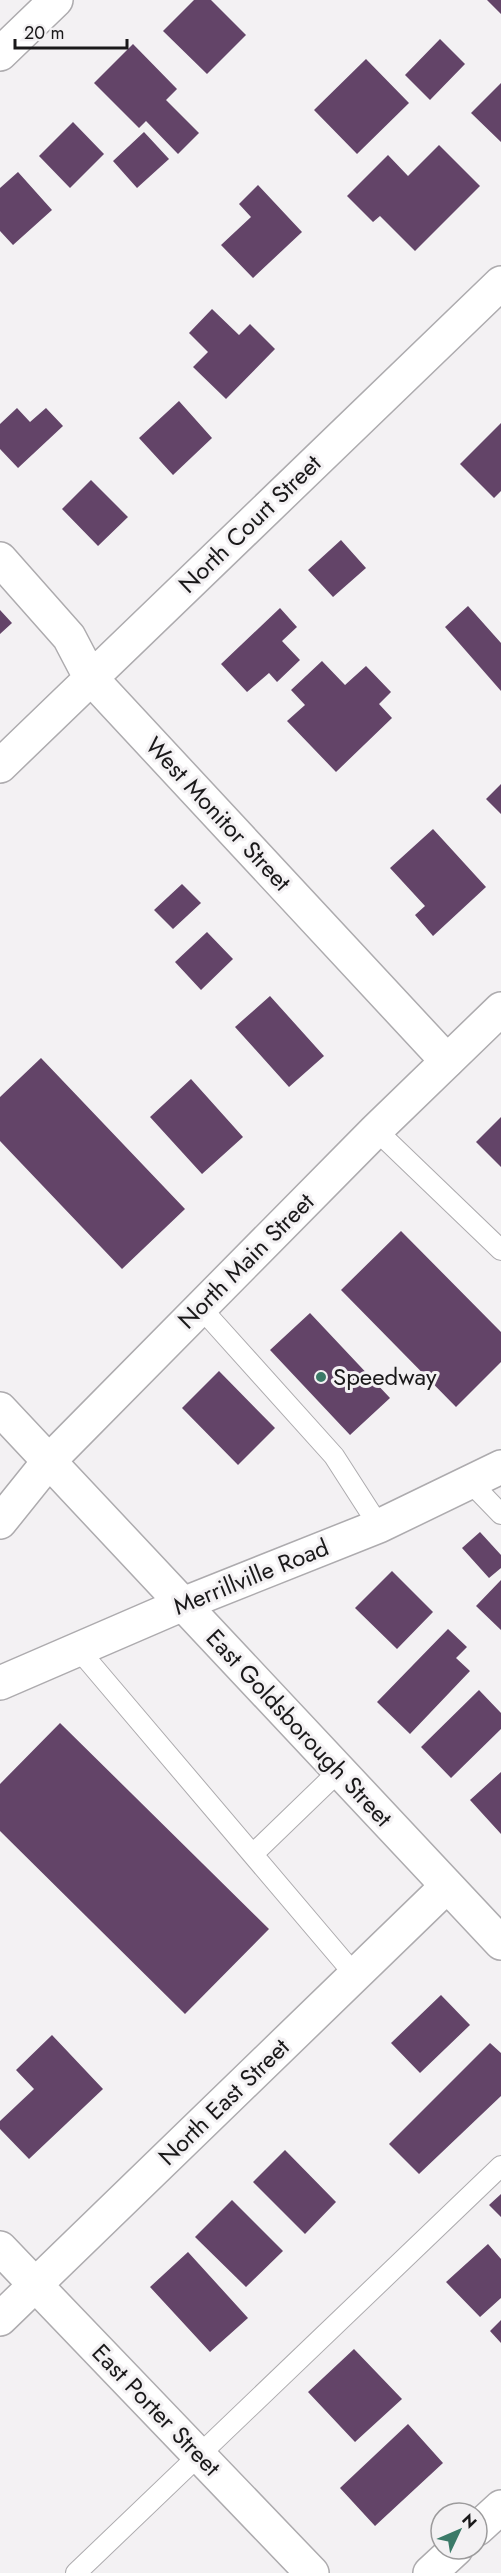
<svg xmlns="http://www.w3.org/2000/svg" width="501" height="2573" viewBox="0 0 501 2573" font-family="Jost,sans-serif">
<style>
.building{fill:#634468}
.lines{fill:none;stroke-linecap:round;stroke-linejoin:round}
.service-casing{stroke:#adabae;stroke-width:22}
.minor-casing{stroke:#adabae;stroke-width:36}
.tertiary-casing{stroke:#adabae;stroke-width:36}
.secondary-casing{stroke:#adabae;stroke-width:36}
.service{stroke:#fff;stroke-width:20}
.minor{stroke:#fff;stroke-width:33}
.tertiary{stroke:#fff;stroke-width:33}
.secondary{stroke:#fff;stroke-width:33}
.poi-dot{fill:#3b7a68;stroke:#f3f1f3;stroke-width:2}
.labels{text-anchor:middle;stroke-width:6;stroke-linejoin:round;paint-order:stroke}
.street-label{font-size:24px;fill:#1a191a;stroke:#f3f1f3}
.poi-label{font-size:24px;fill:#1a191a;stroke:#f3f1f3;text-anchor:start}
</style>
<rect width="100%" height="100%" fill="#f3f1f3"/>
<!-- building -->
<path class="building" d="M194,0H211L246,35L207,74L163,31Z
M487,0H501V14Z
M440,39L465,64L430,100L405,75Z
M133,44L177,89L166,100L199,133L178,154L146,121L139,128L94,83Z
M366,59L409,103L357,154L314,110Z
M501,83V142L471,113Z
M73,122L104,154L70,188L39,156Z
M144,132L169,159L137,188L113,161Z
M439,145L480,186L415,251L380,216L373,222L347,196L388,155L408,176Z
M18,172L52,210L13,245L0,231V188Z
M258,185L302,232L253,278L221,245L251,217L239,204Z
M212,309L239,335L250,324L275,349L226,399L193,367L208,352L189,333Z
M179,401L212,438L173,475L139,438Z
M17,408L30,422L46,408L63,426L18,468L0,449V424Z
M501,423V491L494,498L460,464Z
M91,480L128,517L98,546L62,509Z
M341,540L366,568L333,597L308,570Z
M468,606L501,643V691L445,627Z
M280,608L297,627L282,641L300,660L277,682L269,673L247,692L221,664Z
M0,610L12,623L0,634Z
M322,661L345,685L366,666L391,692L379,704L392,718L336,772L287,721L305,705L291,690Z
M501,784V814L486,799Z
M433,829L486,887L433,936L415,915L425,906L390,868Z
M182,884L201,903L173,929L154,910Z
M207,932L233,959L201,990L175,962Z
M270,996L324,1056L289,1087L235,1027Z
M41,1058L185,1209L122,1269L0,1141V1097Z
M191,1079L243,1137L202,1174L150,1117Z
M501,1117V1167L476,1142Z
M401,1231L501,1332V1362L456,1407L341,1290Z
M310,1313L390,1398L350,1435L270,1350Z
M219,1371L275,1428L238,1465L182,1408Z
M480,1532L501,1555V1568L489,1578L462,1548Z
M392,1571L433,1612L397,1649L355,1608Z
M501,1580V1630L476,1606Z
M448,1629L467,1647L456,1658L470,1671L410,1734L377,1702Z
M479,1690L501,1713V1729L451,1778L421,1747Z
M60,1723L269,1929L185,2014L0,1831V1784Z
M501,1772V1834L470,1800Z
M441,1995L470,2025L420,2073L391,2043Z
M52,2035L103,2089L29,2159L0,2129V2121L34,2089L16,2070Z
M490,2043L501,2053V2096L419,2174L389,2144Z
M285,2150L336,2202L305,2234L253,2182Z
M501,2194V2217L489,2205Z
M232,2200L283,2251L246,2287L195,2237Z
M488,2244L501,2259V2298L480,2317L446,2282Z
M188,2252L248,2318L210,2352L150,2287Z
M501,2320V2343L490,2331Z
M354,2349L402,2399L355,2442L308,2392Z
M408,2424L443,2463L375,2526L340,2488Z"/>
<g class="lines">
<!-- service casing -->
<g class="service-casing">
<path id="service" d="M376,1130L501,1250
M200,1307L334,1456L379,1526
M470,1482L501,1514
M79,1650L355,1975
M253,1854L339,1771
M76,2573L501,2166"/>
</g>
<!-- minor casing -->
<g class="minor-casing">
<path id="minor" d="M0,54L56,0
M0,559L69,637L90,677L447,1061
M0,766L501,283
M0,1409L501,1943
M0,2248L312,2573
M0,2319L447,1886
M477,2529L501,2507
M430,2573L456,2549"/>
</g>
<!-- tertiary casing -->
<g class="tertiary-casing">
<path id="tertiary" d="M0,1683L183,1604L379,1526L501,1467"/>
</g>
<!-- secondary casing -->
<g class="secondary-casing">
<path id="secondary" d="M0,1522L49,1461L376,1130L501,1009"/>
</g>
<!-- service -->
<use href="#service" class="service"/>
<!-- minor -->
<use href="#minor" class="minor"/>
<!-- tertiary -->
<use href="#tertiary" class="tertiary"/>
<!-- secondary -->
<use href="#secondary" class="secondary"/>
</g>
<!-- markers -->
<circle class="poi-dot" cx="321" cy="1377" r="6"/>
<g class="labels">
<!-- street labels -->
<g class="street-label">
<text transform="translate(250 524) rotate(-44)" y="8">North Court Street</text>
<text transform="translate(218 814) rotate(47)" y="8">West Monitor Street</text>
<text transform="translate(246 1261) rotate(-45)" y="8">North Main Street</text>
<text transform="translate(251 1577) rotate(-22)" y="8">Merrillville Road</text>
<text transform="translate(299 1728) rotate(47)" y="8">East Goldsborough Street</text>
<text transform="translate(224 2102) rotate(-44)" y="8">North East Street</text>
<text transform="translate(156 2410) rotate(46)" y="8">East Porter Street</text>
</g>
<!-- poi labels -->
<g class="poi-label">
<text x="333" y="1385">Speedway</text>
</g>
</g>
<!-- north arrow -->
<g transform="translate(459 2531) rotate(46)"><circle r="28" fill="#f3f1f3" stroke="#9c9b9c" stroke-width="1.5"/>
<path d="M0-4.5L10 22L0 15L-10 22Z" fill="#3b7a68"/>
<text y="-9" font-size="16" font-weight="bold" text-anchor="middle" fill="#1a191a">N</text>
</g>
<!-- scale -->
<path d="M15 39v9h112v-9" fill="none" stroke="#1a191a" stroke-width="3"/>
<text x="24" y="39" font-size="18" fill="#1a191a" stroke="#f3f1f3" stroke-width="4.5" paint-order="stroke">20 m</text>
</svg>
